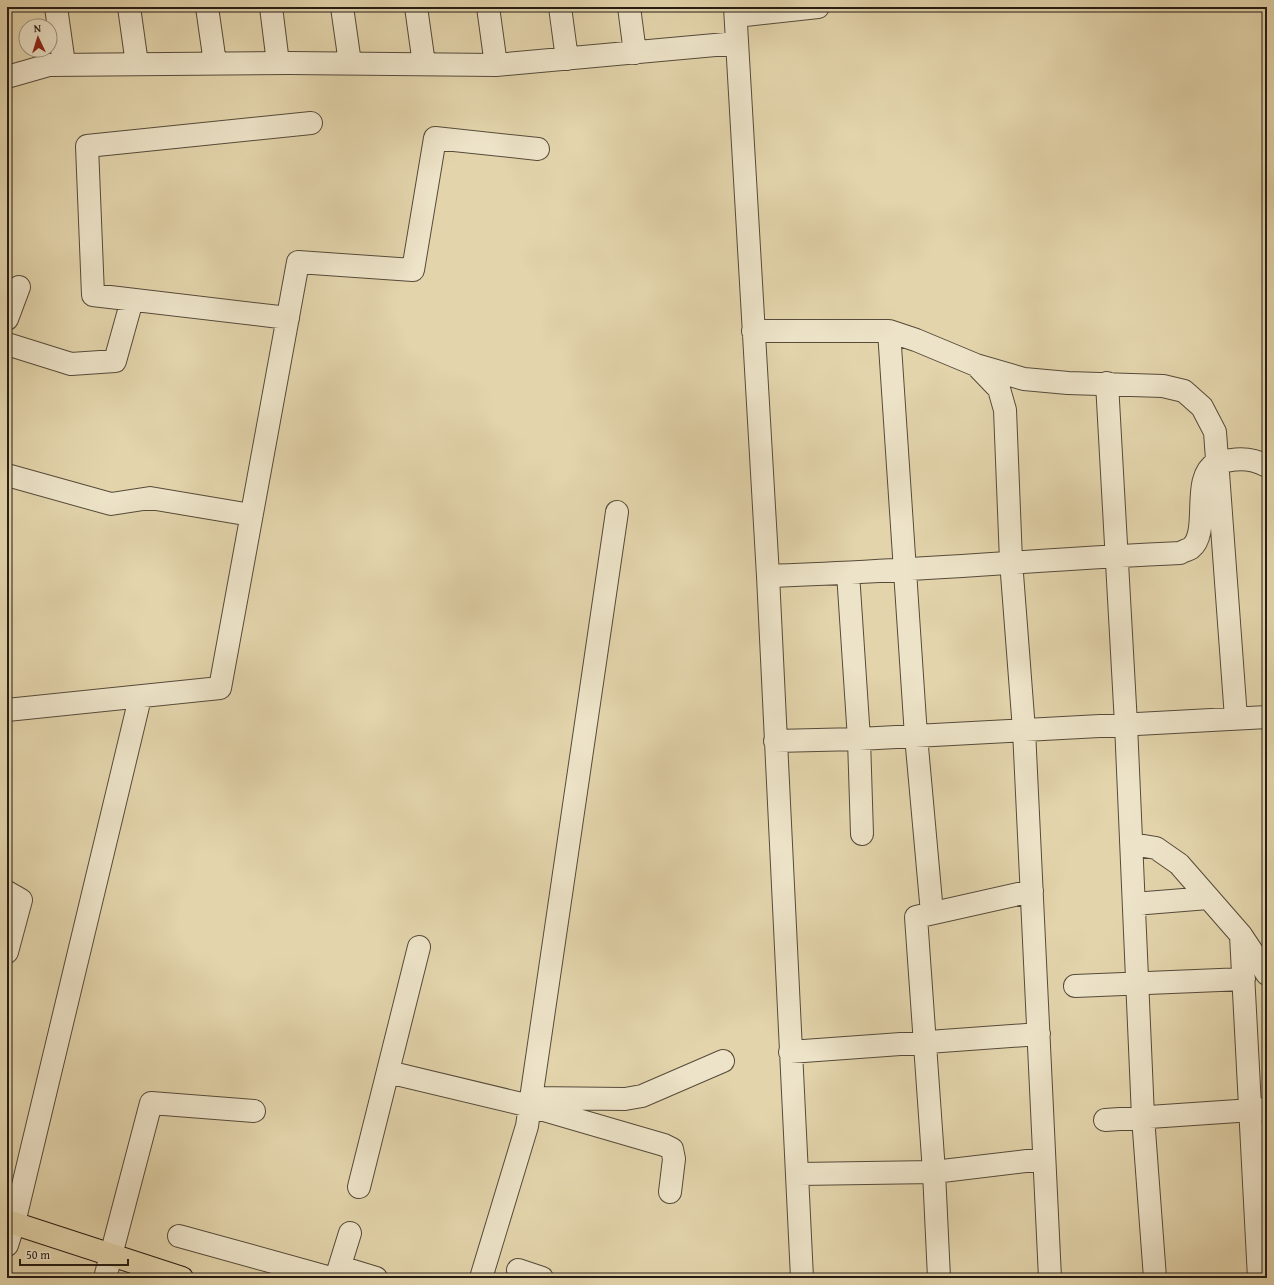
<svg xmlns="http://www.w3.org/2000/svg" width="1274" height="1285" viewBox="0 0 1274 1285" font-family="'Gentium Book Plus',serif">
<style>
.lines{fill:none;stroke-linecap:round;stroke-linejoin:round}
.minor-casing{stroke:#564b3a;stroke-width:24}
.major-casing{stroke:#271d15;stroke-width:24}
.minor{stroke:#ede3c8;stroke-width:22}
.major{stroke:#e3d4ab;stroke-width:22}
</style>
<rect width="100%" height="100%" fill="#e3d4ab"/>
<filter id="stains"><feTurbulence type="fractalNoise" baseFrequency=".005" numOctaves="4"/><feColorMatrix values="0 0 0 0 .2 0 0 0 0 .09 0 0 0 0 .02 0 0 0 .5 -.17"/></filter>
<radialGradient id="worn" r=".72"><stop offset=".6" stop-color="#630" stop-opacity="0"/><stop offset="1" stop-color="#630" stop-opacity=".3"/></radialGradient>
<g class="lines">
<!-- minor casing -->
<g class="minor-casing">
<path id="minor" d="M56,7L64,64
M129,7L137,64
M207,7L215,63
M271,7L278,63
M342,7L350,63
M416,7L424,64
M488,7L496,65
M560,7L567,59
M629,7L635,53
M735,7L768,576L802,1278
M736,16L818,7
M7,77L49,65L289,63L496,65L737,43
M288,318L93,295L87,146L311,123
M7,319L19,287
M753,331H889L916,340L976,365L1024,379L1068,383L1163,386L1184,391L1202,407L1215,432L1236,718
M889,331L916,736L932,913
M7,344L71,364L115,361L132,300
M976,365L999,389L1005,410L1011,561L1024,730L1050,1278
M1107,383L1126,724L1143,1117L1155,1278
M7,475L111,504L150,498L251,515
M848,573L859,739L862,834
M768,576C906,572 1042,559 1180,553C1183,551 1188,550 1191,548C1211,532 1190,478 1216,463C1220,461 1227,461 1231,460C1243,458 1256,460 1267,466
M7,710L220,688L298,262L413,270L435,138L538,149
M775,741L859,739L1267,717
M1132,844L1156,848L1179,864L1241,935L1267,974
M7,892L21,900L7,952
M1134,904L1208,898
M1241,935L1259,1278
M1075,986L1244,979
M790,1052L1039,1034
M388,1072L530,1106L664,1145L672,1149L674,1159L670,1192
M531,1098L625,1099L642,1096L723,1061
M1105,1120L1267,1109
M799,1174L934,1172L1043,1159
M359,1187L419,947
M179,1236L331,1278
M7,1245L14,1223L140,698
M340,1267L376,1278
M518,1270L542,1278
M105,1278L151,1103L254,1111
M336,1278L350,1233
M481,1278L527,1126L617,512
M939,1278L934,1172L916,917L1032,891"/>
</g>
<!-- major casing -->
<g class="major-casing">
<path id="major" d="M7,1221L182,1278"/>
</g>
<!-- minor -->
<use href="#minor" class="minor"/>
<!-- major -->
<use href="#major" class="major"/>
</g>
<!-- margin -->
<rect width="1274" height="1285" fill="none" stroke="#e3d4ab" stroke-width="24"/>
<rect x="8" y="8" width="1258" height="1269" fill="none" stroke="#271d15" stroke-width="2"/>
<rect x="12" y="12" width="1250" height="1261" fill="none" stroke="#271d15"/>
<!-- north arrow -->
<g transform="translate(38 38) rotate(356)"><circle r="19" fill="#ede3c8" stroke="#9e9480"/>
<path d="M0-3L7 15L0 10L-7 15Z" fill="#8f2418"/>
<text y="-6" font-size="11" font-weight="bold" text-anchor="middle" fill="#271d15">N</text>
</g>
<!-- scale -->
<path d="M20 1259v6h108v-6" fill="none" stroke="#271d15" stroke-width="2"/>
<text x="26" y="1259" font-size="12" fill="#271d15" stroke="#ede3c8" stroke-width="3" paint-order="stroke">50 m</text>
<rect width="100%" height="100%" filter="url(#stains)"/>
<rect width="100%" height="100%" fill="url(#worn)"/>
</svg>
